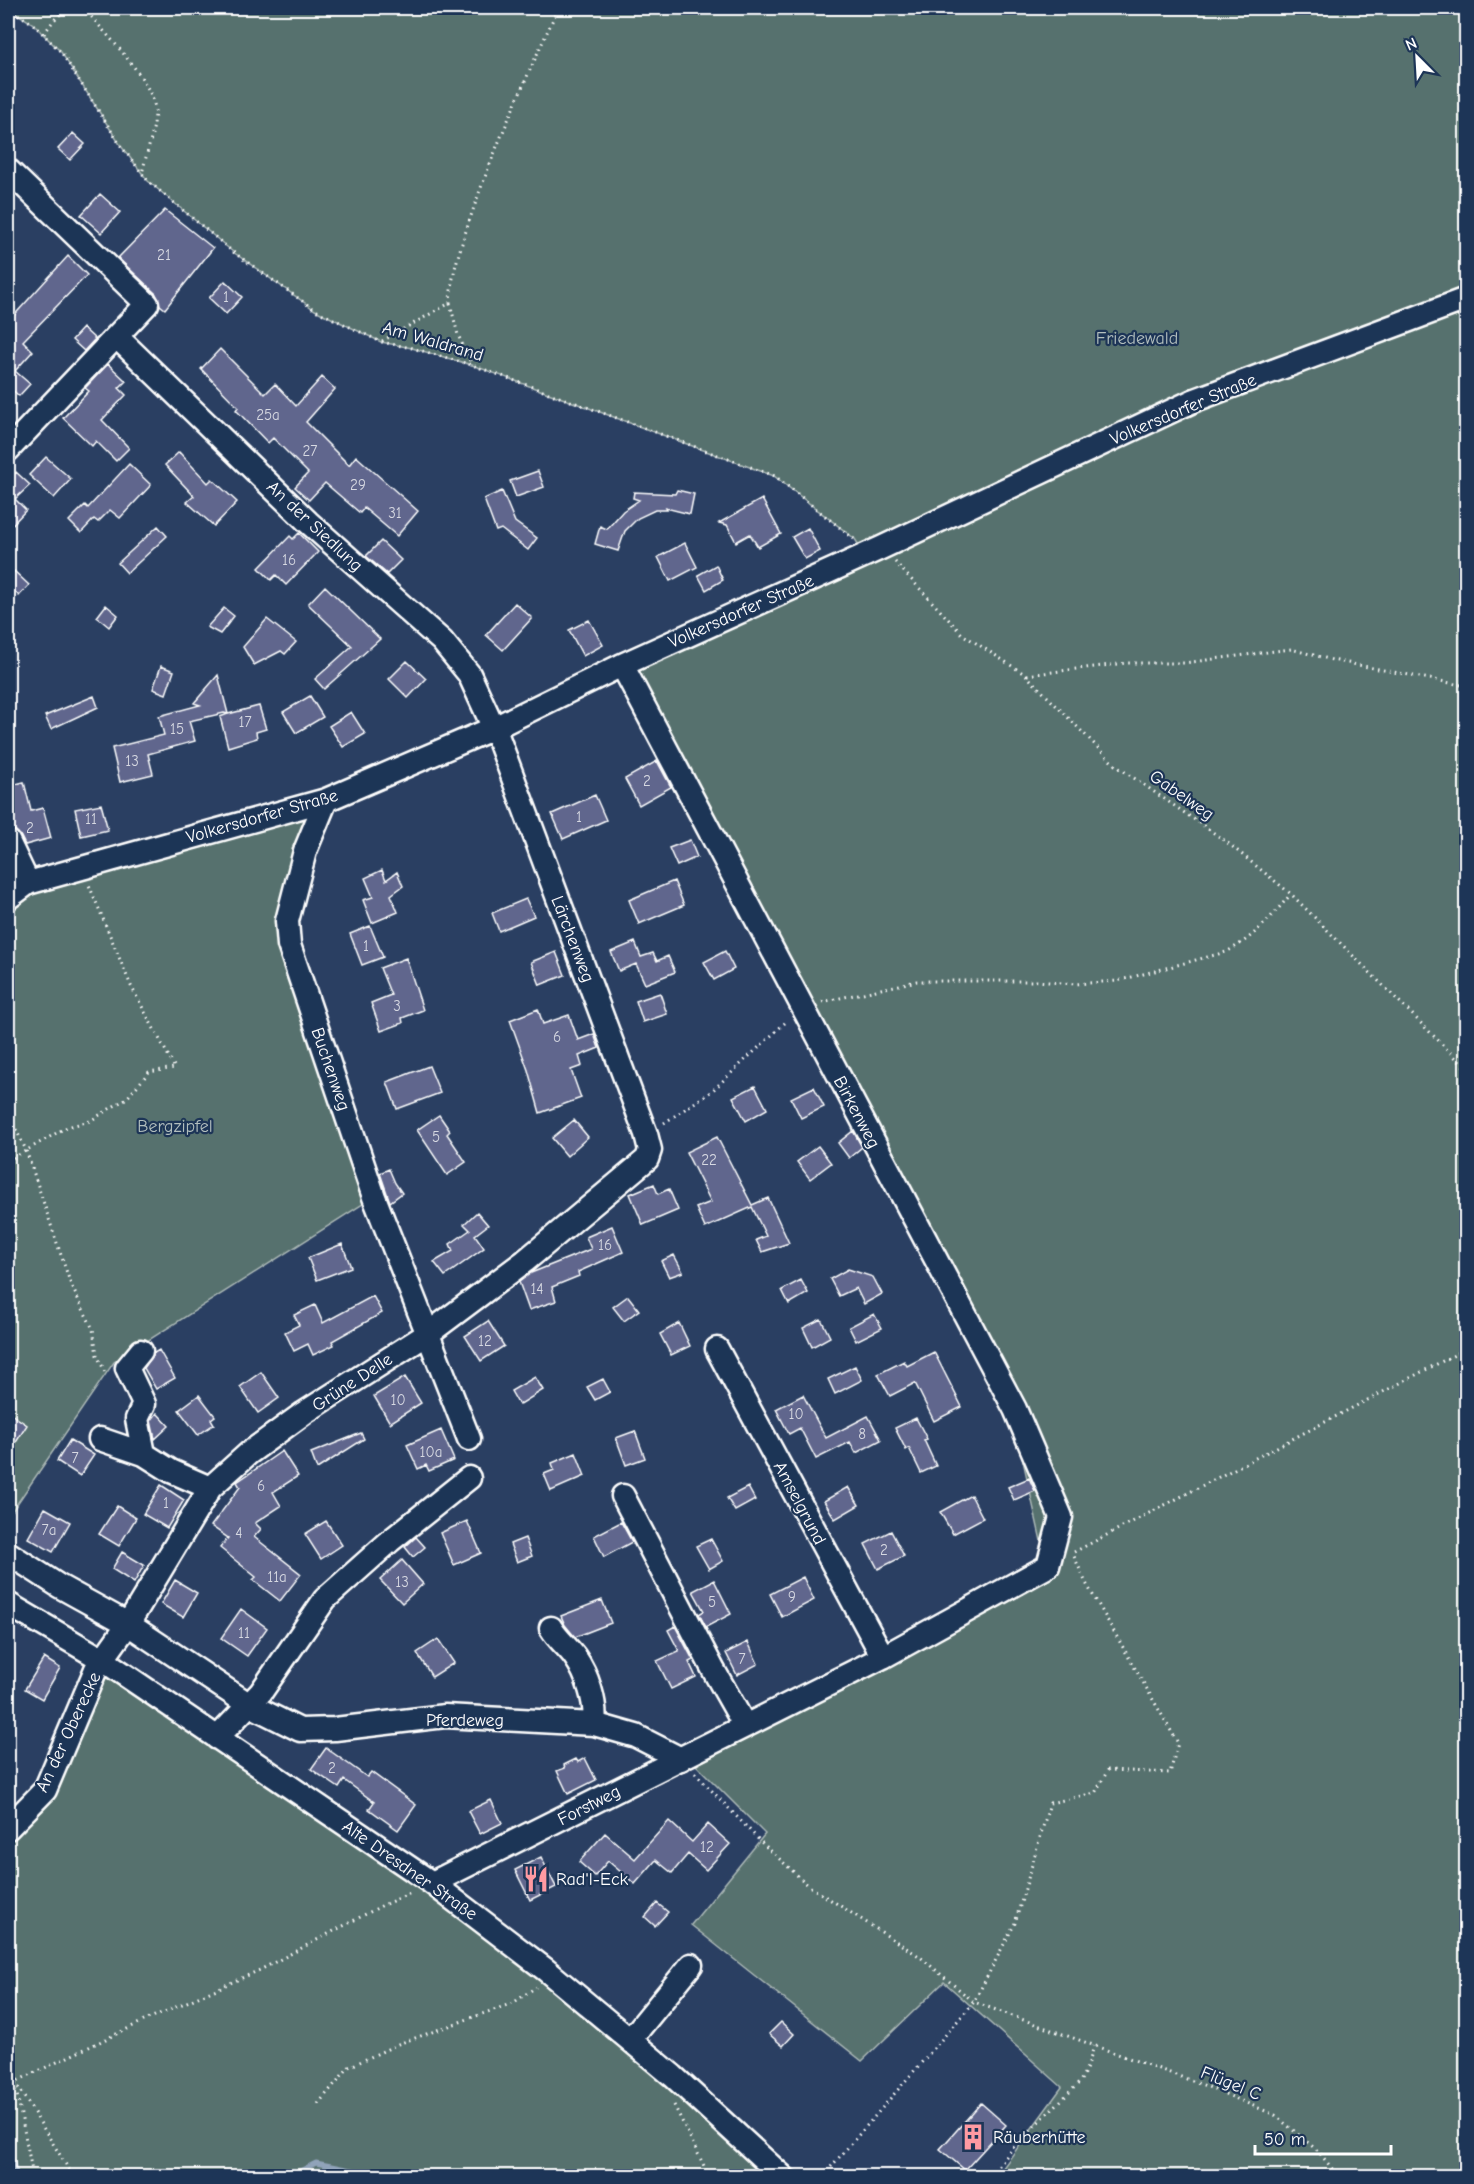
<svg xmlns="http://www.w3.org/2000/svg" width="1474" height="2184" viewBox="0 0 1474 2184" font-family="'Comic Neue',sans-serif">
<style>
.green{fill:#57716e;stroke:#abb8b6;stroke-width:1.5}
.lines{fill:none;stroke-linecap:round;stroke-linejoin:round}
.stream{stroke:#90a3b9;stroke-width:5}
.building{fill:#60668d;stroke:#fff;stroke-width:1.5}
.minor-casing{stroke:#fff;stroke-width:27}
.path{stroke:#fff;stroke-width:3;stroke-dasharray:1.5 4.5;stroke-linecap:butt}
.minor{stroke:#1d3557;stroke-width:22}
.labels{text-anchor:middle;stroke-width:4.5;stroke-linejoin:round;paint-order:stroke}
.number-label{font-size:15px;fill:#d7d9e2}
.park-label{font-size:18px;fill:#b3bfbe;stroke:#1d3557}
.street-label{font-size:18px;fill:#fff;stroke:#1d3557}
.poi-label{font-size:18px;fill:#fff;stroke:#1d3557;text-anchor:start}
</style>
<rect width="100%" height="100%" fill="#2a3f62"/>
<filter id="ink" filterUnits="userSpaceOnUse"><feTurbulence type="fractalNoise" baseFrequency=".0167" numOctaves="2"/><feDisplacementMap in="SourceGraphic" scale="12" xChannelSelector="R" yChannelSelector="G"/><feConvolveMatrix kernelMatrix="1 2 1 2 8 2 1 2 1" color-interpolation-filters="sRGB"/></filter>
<g filter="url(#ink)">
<!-- green -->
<path class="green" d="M8,8H1466V2176H997L1062,2087L944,1982L862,2061L691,1925L765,1834L696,1765L1048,1572L1004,1376L628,671L785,601L864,568L887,555H865L855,539L774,476L472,365L412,348L381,342L315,310L233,252L148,181L121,146L61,52L32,23Z
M326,800L287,921L374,1197L114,1362L8,1517V898Z
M113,1660L677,2071L802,2176H8V1836L52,1794Z"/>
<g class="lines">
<!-- stream -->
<path class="stream" d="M8,2147L17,2176
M290,2176L316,2163L381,2176"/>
</g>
<!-- building -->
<path class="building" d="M73,133L85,144L70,160L58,149Z
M100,194L120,212L101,233L81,215Z
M165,210L213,248L165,309L160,305L156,294L118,258Z
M68,256L87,275L23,341L33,351L15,371L30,384L19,396L8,386V322Z
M225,281L242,297L226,314L209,298Z
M83,328L95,339L84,351L72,340Z
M220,349L265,394L275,384L296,406L322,377L335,389L306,422L349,465L356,456L418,511L397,536L364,508L360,513L325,483L309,500L295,487L308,473L273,438L268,443L236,410L238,407L201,369Z
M108,364L126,381L119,388L126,395L102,420L129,448L116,461L96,441L92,446L63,418L89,391L85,388Z
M179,452L208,483L212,479L237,502L214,526L187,502L194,496L165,465Z
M46,457L71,479L54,498L29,475Z
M129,464L151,485L120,518L110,510L98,522L94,519L81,533L69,521L85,505L88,508Z
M538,471L544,487L516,497L510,481Z
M16,472L30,485L15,499L26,510L8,529V480Z
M677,490L694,494L690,514L666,508L667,510H655L638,518L625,531L618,551L595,544L600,526L607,529L623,511L639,500L633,498L634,492L675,494Z
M502,491L515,522L537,538L528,550L501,529L496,531L484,499Z
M762,499L781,534L758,547L750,534L736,542L727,525L719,523Z
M158,526L167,536L127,573L118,563Z
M808,528L820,551L805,559L792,537Z
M299,533L318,552L286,585L276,575L271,580L259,568L290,536L293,539Z
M381,541L401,560L387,574L366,556Z
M685,543L697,567L670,581L658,557Z
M716,565L723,580L706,590L698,575Z
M14,571L29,585L19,596L8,585V578Z
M325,586L380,639L324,689L315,679L352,646L308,604Z
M515,603L532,618L503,650L486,635Z
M106,605L118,615L109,627L97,617Z
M224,608L234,616L220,634L207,627Z
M267,619L296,642L285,654L281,651L254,665L243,647Z
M589,620L603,645L583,656L569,630Z
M407,661L426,679L408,698L389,679Z
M161,666L174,671L166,694L153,689Z
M218,675L228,714L259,706L266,729L256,732L257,738L228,747L220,717L228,714L224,713L189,721L195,741L148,754L153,774L120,782L112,748L164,735L159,716L200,705L194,703Z
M94,696L98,707L51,729L45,716Z
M310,696L323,717L296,733L283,712Z
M351,712L365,734L343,747L329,726Z
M657,761L671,787L639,805L625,779Z
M24,782L31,811L43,808L51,838L25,845L20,835L11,828L8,813V786Z
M595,795L606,820L563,839L552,814Z
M101,804L108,830L81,836L75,809Z
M690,840L697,857L677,866L669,848Z
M382,870L386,880L397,872L403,886L391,895L398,912L372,923L363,900L373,897L365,878Z
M674,881L684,905L639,924L629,900Z
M526,899L534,916L499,931L492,913Z
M370,926L383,957L362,965L350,934Z
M635,942L641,957L653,953L657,961L668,956L675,972L645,984L636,964L619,971L611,952Z
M725,951L734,969L714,980L704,962Z
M556,952L565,975L540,985L531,962Z
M406,958L423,1010L402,1018L403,1023L381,1031L371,1003L391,995L380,968Z
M660,993L667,1014L643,1022L636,1001Z
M538,1009L543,1024L569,1015L578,1040L594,1034L599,1048L579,1056L582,1066L571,1070L581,1098L540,1113L528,1070L510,1020Z
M429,1066L440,1093L397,1109L387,1082Z
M755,1086L767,1109L746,1121L733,1097Z
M814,1087L824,1107L801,1118L791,1098Z
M439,1115L450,1131L447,1134L466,1162L447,1175L417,1130Z
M574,1120L588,1137L567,1156L552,1138Z
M853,1131L862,1147L849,1158L838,1143Z
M717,1137L752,1205L768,1198L789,1243L762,1252L756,1240L766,1236L752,1207L705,1228L696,1208L711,1202L686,1152Z
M818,1146L831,1163L810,1179L797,1162Z
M389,1169L395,1183L402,1193L390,1202L380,1173Z
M654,1184L658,1194L669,1189L678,1210L643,1225L630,1194Z
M477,1212L488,1225L475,1235L484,1248L445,1276L434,1262L453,1251L450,1244L470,1230L464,1224Z
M612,1226L623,1252L578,1272L579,1276L552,1287L556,1301L529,1310L519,1282L531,1273L591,1249L586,1237Z
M342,1244L351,1267L317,1280L308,1258Z
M674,1255L683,1272L669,1277L661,1261Z
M848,1269L873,1277L882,1294L864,1304L856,1288L839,1296L830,1279Z
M801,1280L808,1293L789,1304L782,1290Z
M373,1296L382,1313L332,1341L334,1345L313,1355L308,1344L294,1351L285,1332L299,1325L294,1315L315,1305L323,1323Z
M628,1296L639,1310L624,1321L613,1307Z
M874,1314L882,1328L856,1341L849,1327Z
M821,1319L830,1337L812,1347L803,1328Z
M488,1321L504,1346L481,1361L465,1336Z
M679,1323L690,1346L671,1355L660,1334Z
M159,1350L175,1378L156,1389L144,1368L154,1353Z
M934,1352L962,1407L934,1421L915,1383L890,1396L878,1374L904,1361L907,1366Z
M855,1366L862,1380L835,1394L828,1379Z
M261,1372L279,1398L258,1413L240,1387Z
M405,1377L421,1403L390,1423L374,1396Z
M535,1377L543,1390L519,1405L511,1391Z
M603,1379L610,1392L595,1400L587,1387Z
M199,1395L215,1416L211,1419L214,1424L198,1435L179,1410Z
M803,1395L826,1438L868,1416L881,1440L856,1453L850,1442L816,1459L800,1428L789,1434L776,1409Z
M8,1412L27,1425L8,1455Z
M157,1413L169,1426L155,1439L151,1421Z
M916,1418L927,1439L924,1440L936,1466L921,1473L909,1448L906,1450L895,1428Z
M441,1430L454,1460L429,1471L426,1465L418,1469L407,1445Z
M635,1431L645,1458L626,1465L616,1438Z
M361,1433L364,1439L317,1469L311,1453Z
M70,1440L94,1455L80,1476L57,1461Z
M282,1451L298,1476L273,1492L281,1506L255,1523L261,1529L254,1537L301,1574L280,1601L253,1580L256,1577L220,1548L228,1538L211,1526L240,1487L237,1482Z
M576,1453L585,1476L551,1491L544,1474L554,1470L552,1463Z
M1029,1478L1035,1491L1014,1500L1008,1487Z
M161,1485L184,1500L167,1528L143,1514Z
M748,1487L755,1500L735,1511L727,1498Z
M848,1487L859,1505L835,1519L824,1501Z
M971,1495L983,1518L953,1534L940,1512Z
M117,1506L136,1518L119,1546L99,1534Z
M45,1508L70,1522L53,1552L28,1538Z
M326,1521L342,1545L321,1559L305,1534Z
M467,1521L481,1553L454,1565L440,1533Z
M621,1522L632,1542L604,1557L594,1536Z
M891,1531L904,1556L878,1569L865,1544Z
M416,1537L425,1547L413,1557L405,1547Z
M525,1538L532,1556L517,1562L510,1544Z
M711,1539L723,1561L709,1569L696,1546Z
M122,1552L144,1565L134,1583L112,1569Z
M402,1560L423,1584L402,1603L380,1580Z
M803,1577L814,1600L782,1617L770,1594Z
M175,1580L197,1593L183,1617L161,1604Z
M714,1580L731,1614L706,1627L699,1614L704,1611L693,1591Z
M602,1600L611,1623L575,1637L565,1625L561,1616Z
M241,1609L267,1628L247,1656L221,1638Z
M675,1626L693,1660L689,1662L696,1677L671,1689L657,1661L679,1651L668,1630Z
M438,1639L454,1663L432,1677L417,1653Z
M748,1642L758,1664L737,1675L726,1653Z
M44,1658L60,1668L42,1699L25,1689Z
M326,1748L367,1777L371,1772L416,1805L398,1830L369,1809L374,1802L344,1780L339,1788L311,1769Z
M585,1758L596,1780L568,1794L557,1771L565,1768L564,1765L576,1759L578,1762Z
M491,1800L502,1823L480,1834L468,1811Z
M669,1821L692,1842L708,1824L730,1844L706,1870L688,1854L672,1873L656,1860L635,1884L608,1861L595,1876L579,1862L605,1833L635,1859Z
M541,1857L556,1887L530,1900L515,1870Z
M657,1903L668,1912L655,1926L645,1917Z
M781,2022L794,2034L783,2046L769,2034Z
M981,2103L1006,2125L965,2170L940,2149Z"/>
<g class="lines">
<!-- minor casing -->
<g class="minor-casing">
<path id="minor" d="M8,170L147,304L8,450
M326,800L305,851L287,921L289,945L374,1197L469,1439
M8,841L28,883
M8,898L28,883L326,800L494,728L622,665L881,548L1195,400L1466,299
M717,1349L883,1657
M141,1351L127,1368L144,1404L137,1419L144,1454L171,1471L210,1488
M100,1439L144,1454
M623,1496L714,1671L745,1726
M8,1553L59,1586L128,1624L248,1704L300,1730L335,1729L445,1716L594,1724L636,1736L681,1759
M8,1604L103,1660L432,1883L546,1970L630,2040L673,2076L782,2176
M551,1628C558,1640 567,1646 575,1657C587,1674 597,1703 594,1724
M217,1738L261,1692L325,1599L390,1541L469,1478
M8,1828L45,1790L96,1669L128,1624L210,1488L249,1453L304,1413L429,1333L525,1261L647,1159L650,1150L646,1134L497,735L469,674L442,641L308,522L117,337
M432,1883L883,1657L1048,1566L1061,1517L1015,1409L622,665
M630,2040L691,1965"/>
</g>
<!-- path -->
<path class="path" d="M8,8L32,23L61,52L121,146L148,181L233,252L315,310L381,342L412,348L472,365L775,476L854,539
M44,34C56,16 67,1 90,15C109,38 157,85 155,114C154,134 146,154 142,174
M450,303L458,335L472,365
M382,341L450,303C451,275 461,246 470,219C494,147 527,77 558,8
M895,562L962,634L1026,675L1115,765L1224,840L1291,894L1466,1068
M1027,675L1127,663H1184L1291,649L1332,660L1466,686
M822,1002L917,981H1036L1075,984L1117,981L1226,952C1254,938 1271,917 1291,894
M8,1113L26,1150L71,1285L93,1329L97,1355L106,1374
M664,1123L712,1091L788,1020
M8,1161L67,1127L90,1121L127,1098L149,1072L175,1068L131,986L89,885
M1074,1552L1466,1349
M695,1773L760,1841L809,1886L919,1956L974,2002L1206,2086L1275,2115L1318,2151L1338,2176
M15,2082L73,2176
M15,2084L33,2176
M8,2087L15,2082L150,2018L260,1970L383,1905L411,1893
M318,2104L349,2067L398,2044L513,2003L536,1987
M674,2105L709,2176
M823,2176L974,2002L1015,1923L1050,1803L1095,1793L1108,1770L1170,1773L1178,1743L1086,1583L1073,1554
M991,2176L1016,2144L1080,2082L1089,2063L1094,2046"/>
<!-- minor -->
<use href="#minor" class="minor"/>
</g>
</g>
<!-- icons -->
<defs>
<g id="restaurant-bare" transform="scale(2.07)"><path d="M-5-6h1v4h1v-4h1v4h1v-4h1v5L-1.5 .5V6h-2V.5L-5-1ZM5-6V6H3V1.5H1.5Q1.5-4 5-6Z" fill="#ff9aa2" stroke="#1d3557" stroke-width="2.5" paint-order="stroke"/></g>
<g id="building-bare" transform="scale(2.07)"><path d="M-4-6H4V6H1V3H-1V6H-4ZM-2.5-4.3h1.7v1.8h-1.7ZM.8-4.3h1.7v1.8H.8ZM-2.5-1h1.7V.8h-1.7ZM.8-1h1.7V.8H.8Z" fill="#ff9aa2" stroke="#1d3557" stroke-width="2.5" paint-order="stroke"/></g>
</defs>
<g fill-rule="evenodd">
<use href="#restaurant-bare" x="536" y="1879"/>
<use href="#building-bare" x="973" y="2137"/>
</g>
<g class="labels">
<!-- number labels -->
<g class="number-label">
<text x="164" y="260">21</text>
<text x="226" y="302">1</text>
<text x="268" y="420">25a</text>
<text x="310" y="456">27</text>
<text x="358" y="490">29</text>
<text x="395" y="518">31</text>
<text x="289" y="565">16</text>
<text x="245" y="727">17</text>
<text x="177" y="734">15</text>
<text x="132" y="766">13</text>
<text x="647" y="786">2</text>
<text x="579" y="822">1</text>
<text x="91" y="824">11</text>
<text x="30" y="833">2</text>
<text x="366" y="951">1</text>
<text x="397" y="1011">3</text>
<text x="557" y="1042">6</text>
<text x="436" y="1142">5</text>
<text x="709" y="1165">22</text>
<text x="605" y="1250">16</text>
<text x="537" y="1294">14</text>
<text x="485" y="1346">12</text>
<text x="398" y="1405">10</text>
<text x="796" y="1419">10</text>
<text x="862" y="1439">8</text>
<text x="431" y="1457">10a</text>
<text x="75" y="1463">7</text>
<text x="261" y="1491">6</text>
<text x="166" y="1508">1</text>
<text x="49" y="1535">7a</text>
<text x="239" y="1538">4</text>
<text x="884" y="1555">2</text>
<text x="277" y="1582">11a</text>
<text x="402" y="1587">13</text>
<text x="792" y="1602">9</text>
<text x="712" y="1607">5</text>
<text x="244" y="1638">11</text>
<text x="742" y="1664">7</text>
<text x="332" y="1773">2</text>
<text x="707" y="1852">12</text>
</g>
<!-- park labels -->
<g class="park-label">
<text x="1137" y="344">Friedewald</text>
<text x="175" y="1132">Bergzipfel</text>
</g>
<!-- street labels -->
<g class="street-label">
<text transform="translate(433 341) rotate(16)" y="6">Am Waldrand</text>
<text transform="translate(1183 409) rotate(-23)" y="6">Volkersdorfer Straße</text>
<text transform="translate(315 526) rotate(43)" y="6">An der Siedlung</text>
<text transform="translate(741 611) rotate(-24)" y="6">Volkersdorfer Straße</text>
<text transform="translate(1182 795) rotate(35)" y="6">Gabelweg</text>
<text transform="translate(262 816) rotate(-16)" y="6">Volkersdorfer Straße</text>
<text transform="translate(573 939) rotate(69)" y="6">Lärchenweg</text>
<text transform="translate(331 1069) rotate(71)" y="6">Buchenweg</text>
<text transform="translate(857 1112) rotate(62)" y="6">Birkenweg</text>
<text transform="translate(352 1382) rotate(-33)" y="6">Grüne Delle</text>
<text transform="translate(800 1503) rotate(62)" y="6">Amselgrund</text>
<text x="465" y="1726">Pferdeweg</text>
<text transform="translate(68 1732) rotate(-65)" y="6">An der Oberecke</text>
<text transform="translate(589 1805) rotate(-27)" y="6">Forstweg</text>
<text transform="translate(410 1870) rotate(35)" y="6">Alte Dresdner Straße</text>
<text transform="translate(1231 2083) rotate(22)" y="6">Flügel C</text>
</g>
<!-- poi labels -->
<g class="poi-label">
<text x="556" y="1885">Rad'l-Eck</text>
<text x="993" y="2143">Räuberhütte</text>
</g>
</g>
<!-- margin -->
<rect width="1474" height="2184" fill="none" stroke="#1d3557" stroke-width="30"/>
<rect x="15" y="15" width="1444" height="2154" fill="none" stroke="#fff" stroke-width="2" filter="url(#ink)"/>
<!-- north arrow -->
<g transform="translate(1417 57) rotate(336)" stroke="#1d3557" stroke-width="4.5" paint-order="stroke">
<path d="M0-4.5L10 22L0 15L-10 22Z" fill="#ffffff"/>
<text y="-9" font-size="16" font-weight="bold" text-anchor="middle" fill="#ffffff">N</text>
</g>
<!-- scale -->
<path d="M1255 2145v9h136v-9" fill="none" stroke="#ffffff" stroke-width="3"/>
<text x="1264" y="2145" font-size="18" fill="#ffffff" stroke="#1d3557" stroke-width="4.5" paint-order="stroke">50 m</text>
</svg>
